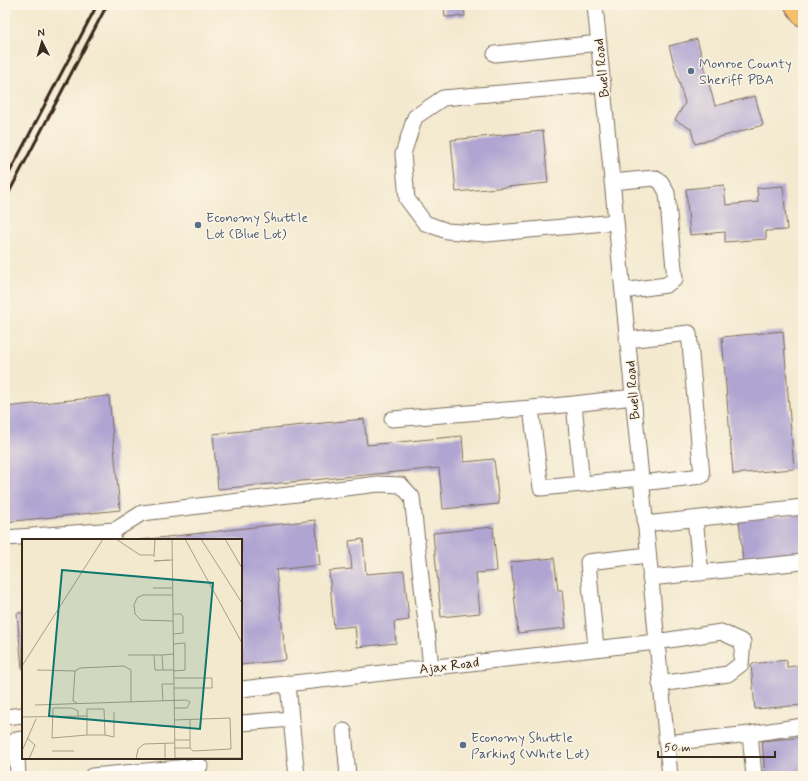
<svg xmlns="http://www.w3.org/2000/svg" width="808" height="781" viewBox="0 0 808 781" font-family="Mynerve,sans-serif">
<style>
.building{fill:#b0a5d2}
.lines{fill:none;stroke-linecap:round;stroke-linejoin:round}
.minor-casing{stroke:#7b6d5c;stroke-width:17}
.highway-casing{stroke:#7b6d5c;stroke-width:24}
.minor{stroke:#fff;stroke-width:15}
.highway{stroke:#f6c06b;stroke-width:22}
.rail{stroke:#3b2a1e;stroke-width:3}
.service-dot{fill:#5c6f8a;stroke:#fcf5e5;stroke-width:1.5}
.labels{text-anchor:middle;stroke-width:3;stroke-linejoin:round;paint-order:stroke}
.service-label{font-size:14px;fill:#4e5e75;stroke:#fcf5e5;text-anchor:start}
.street-label{font-size:14px;fill:#3b2a1e;stroke:#fcf5e5}
.inset-road{fill:none;stroke:#a99d88;stroke-width:1}
.view{fill:#0f766e;fill-opacity:0.15;stroke:#0f766e;stroke-width:2}
.inset-edge{fill:none;stroke:#3b2a1e;stroke-width:2}
</style>
<rect width="100%" height="100%" fill="#fcf5e5"/>
<filter id="ink" filterUnits="userSpaceOnUse"><feTurbulence type="fractalNoise" baseFrequency=".025" numOctaves="2"/><feDisplacementMap in="SourceGraphic" scale="8" xChannelSelector="R" yChannelSelector="G"/><feConvolveMatrix kernelMatrix="1 2 1 2 8 2 1 2 1" color-interpolation-filters="sRGB"/></filter>
<filter id="wash" filterUnits="userSpaceOnUse"><feTurbulence type="fractalNoise" baseFrequency=".012" numOctaves="4" result="noise"/><feDisplacementMap in="SourceGraphic" scale="16" xChannelSelector="R" yChannelSelector="G"/><feGaussianBlur stdDeviation="0.9" result="paint"/><feColorMatrix in="noise" values="0 0 0 0 0 0 0 0 0 0 0 0 0 0 0 0 0 1.4 0 .05"/><feComposite in="paint" operator="in"/></filter>
<g filter="url(#wash)">
<rect width="100%" height="100%" fill="#f3e9cf"/>
<g id="blocks">
<!-- building -->
<path class="building" d="M444,5H464L465,16L445,17Z
M697,39L715,106L755,96L763,125L695,144L691,129L675,120L685,103L669,46Z
M543,131L548,183L456,192L451,140Z
M724,185L726,205L758,202L757,188L783,186L787,230L766,231V239L725,242V232L690,235L686,189Z
M783,331L794,469L733,474L722,337Z
M109,396L120,510L5,522V407Z
M364,419L367,445L462,436L464,462L494,459L499,504L443,509L439,468L218,489L213,434Z
M803,514V555L743,561L739,520Z
M315,520L320,565L276,570L286,660L241,665V540H141Z
M493,527L497,571L476,573L480,613L441,617L433,533Z
M363,539L366,574L404,571L409,620L394,622L396,643L357,647L355,626L334,628L329,571L352,569L349,541Z
M554,558L558,590H562L566,628L518,633L511,562Z
M17,613H23V669H22Z
M787,660V667L803,665V705L755,709L751,664Z
M803,737V776H765L762,741Z"/>
</g>
</g>
<g filter="url(#ink)">
<use href="#blocks" fill-opacity="0" stroke="#7b6d5c" stroke-width="1"/>
<g class="lines">
<!-- minor casing -->
<g class="minor-casing">
<path id="minor" d="M595,5L670,776
M495,54L599,43
M603,84L443,98L415,117L403,154L407,199L425,223L447,231L487,234L616,222
M612,182L654,178L661,182L667,193L675,279L666,285L623,291
M627,340L689,333L702,476L641,483
M633,397L574,404L582,484L641,478
M574,404L531,408L541,488L582,484
M392,419L531,408
M695,519L701,573
M645,524L803,507
M5,538L115,530
M111,540L115,530L142,513L378,484L401,485L412,497L431,667
M650,578L803,562
M596,648L588,562L648,555
M288,683L291,719
M241,689L656,642L721,632L743,642L741,664L728,674L660,684
M5,717L23,715
M241,723L291,719L297,776
M344,731L348,776
M750,734L754,776
M666,743L750,734L803,726
M18,776L16,740L23,739
M92,776L200,766"/>
</g>
<!-- highway casing -->
<g class="highway-casing">
<path id="highway" d="M796,5L803,15"/>
</g>
<!-- minor -->
<use href="#minor" class="minor"/>
<!-- highway -->
<use href="#highway" class="highway"/>
<!-- rail -->
<path class="rail" d="M5,181L97,5
M5,200L107,5"/>
</g>
</g>
<!-- markers -->
<g class="service-dot">
<circle cx="691" cy="71" r="4"/>
<circle cx="198" cy="225" r="4"/>
<circle cx="463" cy="745" r="4"/>
</g>
<g class="labels">
<!-- service labels -->
<g class="service-label">
<text x="699" y="68">Monroe County<tspan x="699" dy="16">Sheriff PBA</tspan></text>
<text x="206" y="222">Economy Shuttle<tspan x="206" dy="16">Lot (Blue Lot)</tspan></text>
<text x="471" y="742">Economy Shuttle<tspan x="471" dy="16">Parking (White Lot)</tspan></text>
</g>
<!-- street labels -->
<g class="street-label">
<text transform="translate(601 68) rotate(-96)" y="5">Buell Road</text>
<text transform="translate(632 390) rotate(-95)" y="5">Buell Road</text>
<text transform="translate(449 665) rotate(-7)" y="5">Ajax Road</text>
</g>
</g>
<!-- overview -->
<g transform="translate(22 539)">
<rect width="220" height="220" fill="#f3e9cf"/>
<path class="inset-road" d="M94,0L118,16H132M150,0L153,220M163,0L220,104M179,0L220,64M203,0L220,29M132,18L133,0M147,21L132,22L150,21M131,49H151M151,56H121L115,59L112,66L113,75L119,81L151,82M151,75H159L161,78V94L151,95M151,105L163,104V131L152,132M152,115L140,116L141,131H152M106,116H132M140,116H132L133,131H141M0,127L81,0M15,131L53,132M152,139H190V149H152M141,162L140,145H152M55,164L51,162L53,132L58,129L102,127L109,131V163M13,166L164,161L168,163L165,169H152M65,170H82L83,196H65ZM56,177V172L50,169H31L30,199L65,196M0,178L65,177M152,181L208,179L209,210L171,212L168,209M136,187H152M83,196L92,198V173M5,199L13,206L7,220M152,201H168M143,204V220M152,209H168V180M0,212L14,180M30,212H52M153,219H220M114,220L116,210L122,205L152,204"/>
<path class="view" d="M40,31L191,44L178,190L27,177Z"/>
<rect width="220" height="220" class="inset-edge"/>
</g>
<!-- margin -->
<rect width="808" height="781" fill="none" stroke="#fcf5e5" stroke-width="20"/>
<!-- north arrow -->
<g transform="translate(42 42) rotate(355)" stroke="#fcf5e5" stroke-width="3" paint-order="stroke">
<path d="M0-3L7 15L0 10L-7 15Z" fill="#3b2a1e"/>
<text y="-6" font-size="11" font-weight="bold" text-anchor="middle" fill="#3b2a1e">N</text>
</g>
<!-- scale -->
<path d="M658 751v6h117v-6" fill="none" stroke="#3b2a1e" stroke-width="2"/>
<text x="664" y="751" font-size="12" fill="#3b2a1e" stroke="#fcf5e5" stroke-width="3" paint-order="stroke">50 m</text>
</svg>
